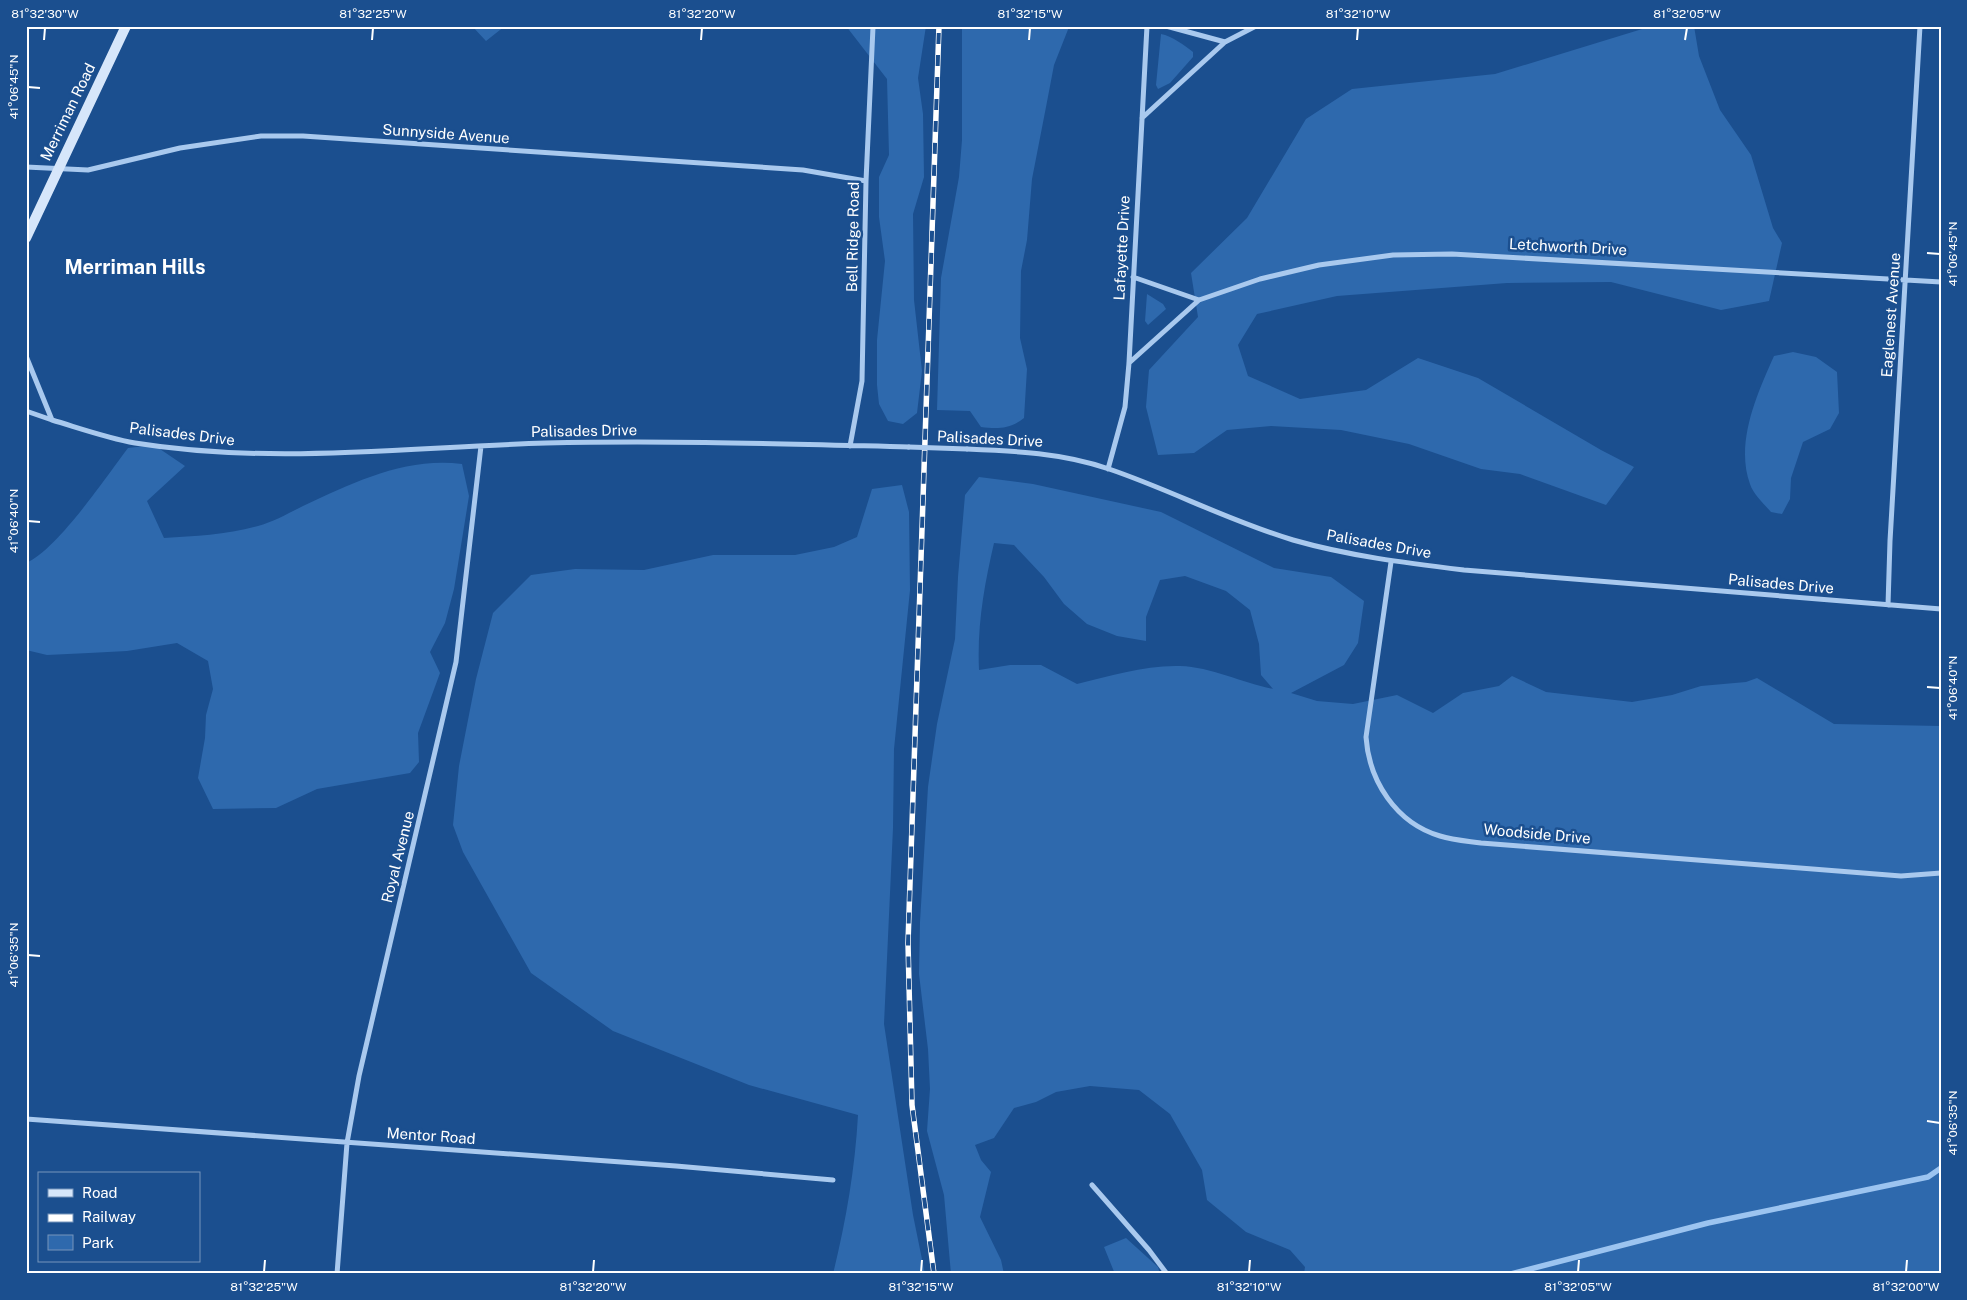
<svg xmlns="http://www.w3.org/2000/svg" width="1967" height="1300" viewBox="0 0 1967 1300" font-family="'Public Sans',sans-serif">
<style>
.green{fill:#2e69ad;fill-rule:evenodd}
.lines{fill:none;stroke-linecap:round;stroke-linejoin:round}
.stream{stroke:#9cc4f0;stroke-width:5.5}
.street{stroke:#a9c9ee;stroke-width:5}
.secondary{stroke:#d6e6fa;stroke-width:10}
.rail-casing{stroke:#fff;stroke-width:5.5}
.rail{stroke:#1b4f8f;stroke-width:4;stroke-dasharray:11;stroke-linecap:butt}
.street-bridge{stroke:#a9c9ee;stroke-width:5}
.ticks{fill:none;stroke:#fff;stroke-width:2}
.labels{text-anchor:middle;stroke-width:5;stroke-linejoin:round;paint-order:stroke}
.street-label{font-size:15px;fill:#fff;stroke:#1b4f8f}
.district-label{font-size:20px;font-weight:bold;fill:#fff;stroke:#1b4f8f}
.neatline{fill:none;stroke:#fff;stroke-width:2}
.ticks-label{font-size:12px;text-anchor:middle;fill:#fff}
</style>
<rect width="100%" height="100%" fill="#1b4f8f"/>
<!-- green -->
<path class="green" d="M472,26H505L486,41Z
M846,26H926L918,78L923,114L924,177L913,214L914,300L922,371L917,413L903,424L888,421L879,404L877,385V340L885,261L879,217V177L889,155L887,79Z
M962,26L1069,27L1054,65L1046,107L1032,179L1027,240L1021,271L1020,338L1027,369L1024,418C1010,429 998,429 981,427L970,411L937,410L941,278L959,177L962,140Z
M1652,26H1694L1699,56L1720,110L1751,155L1773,228L1782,243L1769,301L1721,310L1611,282L1507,283L1337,296L1257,314L1238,345L1248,376L1300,399L1366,390L1418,358L1478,378L1601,450L1634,467L1606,505L1520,474L1481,469L1409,444L1341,430L1271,426L1227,430L1194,453L1158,455L1146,407L1149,370L1198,317L1191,273L1247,218L1306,119L1352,89L1495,74Z
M1161,34C1172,36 1184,45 1193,52V57L1170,83L1158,89L1156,85Z
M1147,294L1163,304L1166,309L1148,325L1145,321Z
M1793,352L1816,357L1837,372L1839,413L1830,429L1803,442L1791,478L1790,499L1782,514L1771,512C1764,504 1753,494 1750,484C1735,443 1757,394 1774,356Z
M154,445L185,466L147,501L164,538C195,536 227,535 258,526C273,522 289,513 303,506C355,482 405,457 462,464L469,496L454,589L445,623L430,652L440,673L418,733L419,762L410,773L317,789L276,808L213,809L198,778L205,738L206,715L213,689L208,661L177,643L127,651L89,653L47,655L26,650V563C57,550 106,477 128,448Z
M979,477L1033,484L1161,512L1274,568L1331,577L1364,601L1358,643L1344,665L1291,693L1317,701L1353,704L1397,695L1433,713L1463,693L1499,686L1512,676L1546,692L1632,702L1672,695L1701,686L1746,682L1757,678L1834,724L1941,726V1274H1304L1305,1267L1290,1250L1246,1232L1207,1200L1202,1170L1170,1114L1139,1090L1090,1086L1056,1092L1036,1102L1014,1108L994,1138L975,1145L981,1160L991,1172L980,1217L1001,1260L1004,1274H951L944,1195L927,1131L930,1089L928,1049L919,974L920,922L928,787L937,724L955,639L958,577L965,495ZM994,543L1014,545L1044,577L1064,604L1087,624L1117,636L1146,641V617L1160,580L1185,576L1226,591L1250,610L1259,644L1261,675L1273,689C1243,683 1211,667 1180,666C1145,665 1110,676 1077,684L1041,665H1010L979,670C977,626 984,586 994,543Z
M902,485L909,512L910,590L894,749L893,828L884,1024L913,1215L925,1274H833C846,1221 855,1169 858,1115L749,1085L613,1031L531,973L463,852L453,825L459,766L476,679L493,613L531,575L575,569L644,570L713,555H795L834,547L857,537L872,489Z
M1126,1238L1158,1267L1160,1274H1115L1104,1247Z"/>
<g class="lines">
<!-- stream -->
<path class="stream" d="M1511,1274L1708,1223L1928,1177L1941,1168"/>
<!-- street -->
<path class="street" d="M1166,26L1225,42L1256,26
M1142,118L1225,42
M26,167L88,170L180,148L261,136H303L803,170L866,181
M1133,277L1199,300L1260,279L1319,265L1393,255L1452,254L1941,282
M26,356L52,420C79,428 107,438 135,443C271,465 410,447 546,443C667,440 788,444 909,447
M1129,363L1199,300
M26,411L52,420
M850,446L862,381L866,181L873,27
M967,449C1015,451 1063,453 1109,469C1171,490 1229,521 1293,540C1349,556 1406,563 1464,570L1941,609
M1108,469L1125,407L1129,363L1147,26
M1391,562L1366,737C1369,781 1396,823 1440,836C1453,840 1467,841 1481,843L1901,876L1941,873
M1888,605L1890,541L1920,26
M26,1119L676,1166L833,1180
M1092,1185L1149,1250L1167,1274
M337,1274L347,1143L359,1076L456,662L481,446"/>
<!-- secondary -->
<path class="secondary" d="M26,238L126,26"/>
<!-- rail casing -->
<g class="rail-casing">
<path id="rail" d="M934,1274L912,1105L908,943L939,26"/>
</g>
<!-- rail -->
<use href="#rail" class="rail"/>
<!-- street-bridge -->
<path class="street-bridge" d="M909,447L967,449"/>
</g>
<!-- ticks -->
<path class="ticks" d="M44,40L45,28M372,40L373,28M701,40L702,28M1029,40L1030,28M1357,40L1358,28M1685,40L1687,28M28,87L40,88M1927,253L1940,254M28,521L40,522M1927,687L1940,688M28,955L40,956M1927,1121L1940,1123M264,1272L265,1260M593,1272L594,1260M921,1272L922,1260M1249,1272L1250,1260M1578,1272L1579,1260M1906,1272L1907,1260"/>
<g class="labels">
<!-- street labels -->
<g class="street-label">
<text transform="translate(68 112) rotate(-64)" y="5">Merriman Road</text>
<text transform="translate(446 134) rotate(4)" y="5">Sunnyside Avenue</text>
<text transform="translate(853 237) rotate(-89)" y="5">Bell Ridge Road</text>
<text transform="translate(1568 247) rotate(3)" y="5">Letchworth Drive</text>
<text transform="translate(1122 248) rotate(-87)" y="5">Lafayette Drive</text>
<text transform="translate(1891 315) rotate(-86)" y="5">Eaglenest Avenue</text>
<text transform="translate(584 431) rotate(-1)" y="5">Palisades Drive</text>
<text transform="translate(182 434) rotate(7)" y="5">Palisades Drive</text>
<text transform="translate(990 439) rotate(3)" y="5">Palisades Drive</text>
<text transform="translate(1379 544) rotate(10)" y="5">Palisades Drive</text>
<text transform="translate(1781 584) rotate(5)" y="5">Palisades Drive</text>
<text transform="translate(1537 834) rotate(5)" y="5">Woodside Drive</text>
<text transform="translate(398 857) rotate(-76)" y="5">Royal Avenue</text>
<text transform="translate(431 1136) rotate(4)" y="5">Mentor Road</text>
</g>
<!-- district labels -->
<g class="district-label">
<text x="135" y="274">Merriman Hills</text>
</g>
</g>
<!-- border -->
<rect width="1967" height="1300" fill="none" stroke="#1b4f8f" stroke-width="55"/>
<!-- legend -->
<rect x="38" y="1172" width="162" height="90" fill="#1b4f8f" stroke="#7695bc"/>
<rect x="48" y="1189" width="25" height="8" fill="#d6e6fa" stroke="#7695bc"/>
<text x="82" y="1198" font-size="15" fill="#ffffff">Road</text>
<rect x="48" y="1214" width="25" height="8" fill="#ffffff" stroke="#7695bc"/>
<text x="82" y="1222" font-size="15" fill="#ffffff">Railway</text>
<rect x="48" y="1235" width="25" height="15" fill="#2e69ad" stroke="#7695bc"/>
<text x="82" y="1248" font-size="15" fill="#ffffff">Park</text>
<rect x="28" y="28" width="1912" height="1244" class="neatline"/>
<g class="ticks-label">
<text x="45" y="18">81°32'30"W</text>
<text x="373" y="18">81°32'25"W</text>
<text x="702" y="18">81°32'20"W</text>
<text x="1030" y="18">81°32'15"W</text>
<text x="1358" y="18">81°32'10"W</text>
<text x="1687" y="18">81°32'05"W</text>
<text transform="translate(14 87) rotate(-90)" y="4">41°06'45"N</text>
<text transform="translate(1953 254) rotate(-90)" y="4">41°06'45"N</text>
<text transform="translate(14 521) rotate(-90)" y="4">41°06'40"N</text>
<text transform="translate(1953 688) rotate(-90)" y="4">41°06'40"N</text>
<text transform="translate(14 955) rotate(-90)" y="4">41°06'35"N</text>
<text transform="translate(1953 1123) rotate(-90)" y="4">41°06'35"N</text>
<text x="264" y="1291">81°32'25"W</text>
<text x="593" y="1291">81°32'20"W</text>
<text x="921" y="1291">81°32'15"W</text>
<text x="1249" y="1291">81°32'10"W</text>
<text x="1578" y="1291">81°32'05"W</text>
<text x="1906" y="1291">81°32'00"W</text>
</g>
</svg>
